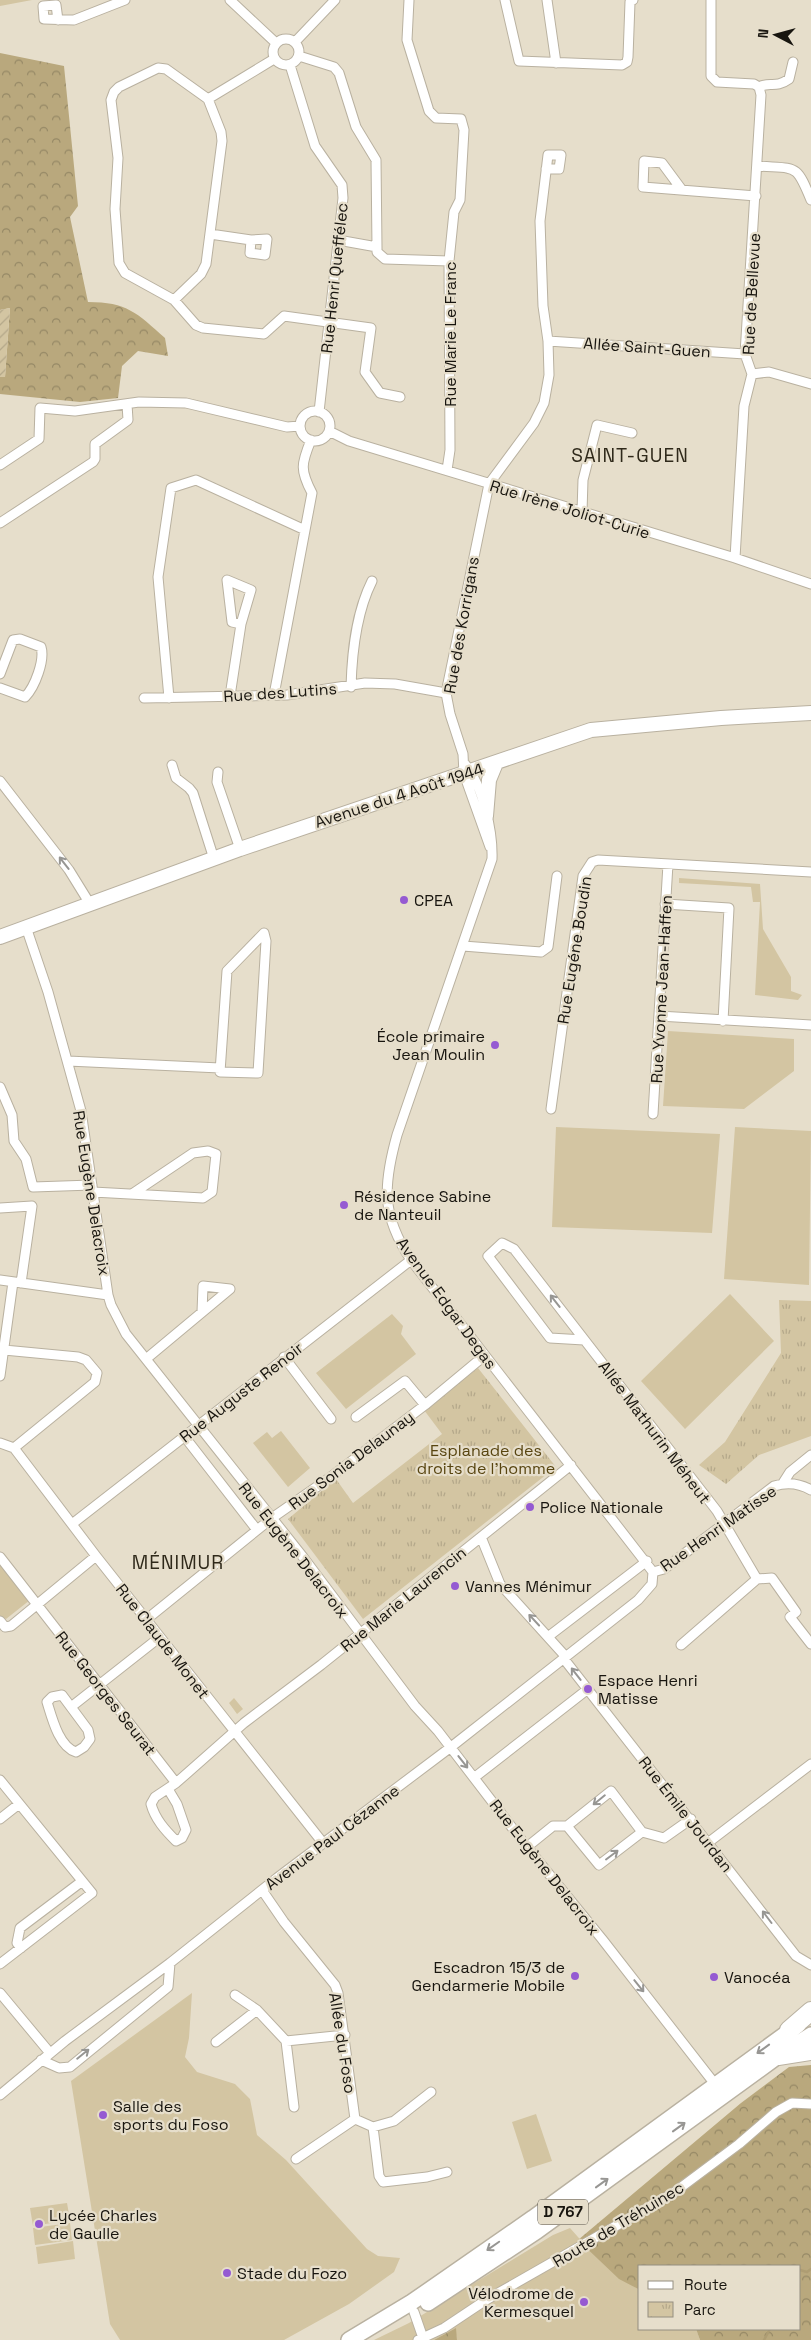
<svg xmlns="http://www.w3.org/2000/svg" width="811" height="2340" viewBox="0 0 811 2340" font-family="'Space Grotesk',sans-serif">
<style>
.grass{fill:#d3c5a2}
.forest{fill:url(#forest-crowns)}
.park{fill:url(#park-tufts)}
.garden{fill:url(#garden-furrows)}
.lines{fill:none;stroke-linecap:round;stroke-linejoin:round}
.stream{stroke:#ae9d73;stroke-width:2.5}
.street-casing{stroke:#b9b1a0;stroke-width:11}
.secondary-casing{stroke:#b9b1a0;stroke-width:16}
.primary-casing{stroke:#b9b1a0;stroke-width:18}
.highway-casing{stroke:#b9b1a0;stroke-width:20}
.street{stroke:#fff;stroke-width:9}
.secondary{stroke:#fff;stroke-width:14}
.primary{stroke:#fff;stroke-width:15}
.highway{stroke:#fff;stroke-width:18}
.oneway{stroke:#979693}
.poi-dot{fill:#955ad2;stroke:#e6decb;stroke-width:2}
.labels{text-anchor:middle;stroke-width:4.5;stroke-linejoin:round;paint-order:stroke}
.shield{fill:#e6decb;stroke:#565147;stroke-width:1}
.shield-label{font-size:15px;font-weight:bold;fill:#18150f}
.street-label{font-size:16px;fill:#18150f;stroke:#e6decb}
.poi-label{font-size:16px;fill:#18150f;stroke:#e6decb;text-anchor:start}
.park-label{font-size:16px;fill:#584510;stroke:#e6decb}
.quarter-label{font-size:19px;letter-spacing:1px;fill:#2f291a;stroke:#e6decb}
</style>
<defs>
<pattern id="forest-crowns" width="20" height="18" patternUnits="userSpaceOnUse" patternTransform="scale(1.25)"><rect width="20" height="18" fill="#b9a87d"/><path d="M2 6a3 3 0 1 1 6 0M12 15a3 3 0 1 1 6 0" fill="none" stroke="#958865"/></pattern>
<pattern id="park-tufts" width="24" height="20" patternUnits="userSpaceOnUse" patternTransform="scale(1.25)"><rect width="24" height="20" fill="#d3c5a2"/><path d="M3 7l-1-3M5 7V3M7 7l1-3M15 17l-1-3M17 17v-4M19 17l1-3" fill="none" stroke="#b4a88a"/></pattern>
<pattern id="garden-furrows" width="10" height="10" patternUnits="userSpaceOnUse" patternTransform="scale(1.25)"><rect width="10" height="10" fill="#d3c5a2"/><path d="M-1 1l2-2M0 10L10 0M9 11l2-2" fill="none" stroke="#b4a88a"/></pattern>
</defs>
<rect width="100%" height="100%" fill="#e6decb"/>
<!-- grass -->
<path class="grass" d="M0,0H32L0,6Z
M679,878L760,884L763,929L791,977V991L802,995L798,1000L755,995L760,902H753L751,887L679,883Z
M668,1031L794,1039V1071L744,1109L663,1106Z
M556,1127L720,1134L712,1233L552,1227Z
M735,1127L811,1131L809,1285L724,1279Z
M730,1294L774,1341L685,1429L641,1381Z
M392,1314L403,1326L401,1334L416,1354L346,1409L316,1373Z
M281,1431L310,1468L288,1487L253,1443L267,1432L272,1438Z
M0,1562L30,1600L6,1619L0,1616Z
M234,1698L243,1709L237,1714L229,1703Z
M192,1993L189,2038L185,2057L197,2072L235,2084L250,2099L257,2135L286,2160L367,2249L378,2256L400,2258L394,2272L349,2304L284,2340H120L110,2324L71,2081Z
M536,2114L552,2161L527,2169L512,2122Z
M67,2203L70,2220L33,2226L30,2208Z
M70,2223L72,2240L35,2245L33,2228Z
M570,2228C591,2252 611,2274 640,2290V2329H696L700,2340H457L455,2329L434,2340H374L409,2323L553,2235Z
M73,2241L75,2259L38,2264L36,2247Z"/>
<!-- forest -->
<path class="forest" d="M0,53L64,66L78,206L70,217L88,302C127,302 137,313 165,338L168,356L138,351L122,366L118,398L80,402L0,394V377H5L10,308L0,310Z
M811,2065V2340H700L696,2329H800V2266H640V2290L619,2279L578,2240L741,2103L789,2067Z
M456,2328L457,2340H434Z"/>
<!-- park -->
<path class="park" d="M779,1300L811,1301V1436L759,1455L726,1484L699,1465L725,1442L781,1353Z
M478,1368L556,1467L363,1619L288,1519L336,1479L353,1503L442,1434L424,1410Z"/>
<!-- garden -->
<path class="garden" d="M10,308L5,377H0V310Z"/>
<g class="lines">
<!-- stream -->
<path class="stream" d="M800,2270L807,2272L811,2269
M764,2340L770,2329"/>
<!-- street casing -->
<g class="street-casing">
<path id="street" d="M230,0L276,43
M409,0L407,40L429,111L436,118L461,119L464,130L460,200L454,212L449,261L450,450L447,470
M505,0L519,61L622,65L627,62L628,57L630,2L633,0
M547,0L556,63
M711,0V76L717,82L754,84L759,87L761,95L745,354L752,374L744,406L735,558
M58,20L56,5L43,6L44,19L74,20L125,0
M273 52a13 13 0 1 1 26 0a13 13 0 1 1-26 0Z
M295,42L335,0
M299,56L334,67L339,73L356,127L376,160L377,247L338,240
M290,65L315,146L342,185L343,198L319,412
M759,87C770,81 775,89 789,79L793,62
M208,99L221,132L222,141L206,264L201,274L174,300L125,273L119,263L115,209L118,158L111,100L114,92L119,87L158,68L166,69L208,99L274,59
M758,166C797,169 796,163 811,200
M682,190L662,163L644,161L643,187L756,196
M210,234L251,240L267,239L265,255L250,253L251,240
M377,247V252L385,259L449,261
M174,300L196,325L203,328L264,334L284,316L371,328L365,372L380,393L400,397
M548,341L745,354
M752,374L769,372L811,384
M300 426a15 15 0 1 1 30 0a15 15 0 1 1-30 0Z
M329,431L349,441L735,558L811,584
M0,465L39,439L40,408L75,411L139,402L186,403L287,427L300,426
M582,512L583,480L597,425L632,433
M0,523L93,462L95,459V444L128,420L127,404
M0,674L13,640L20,639L41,647C45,660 35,687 25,697L0,688
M351,687C352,651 356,613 372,581
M274,695L312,493C300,470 301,464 311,440
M230,696L241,624L251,590L227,580L232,622L241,624
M144,698L287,695L365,683L395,684L446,693
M169,698L158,577L171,488L196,480L305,530
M465,764C483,786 493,832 492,859L397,1135C383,1185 381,1215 411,1260L653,1572
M172,765L176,778L189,788L193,793L214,859
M218,772L217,782L240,849
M0,781L69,870L90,904
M490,847L464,774L463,754L450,714L446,693L489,484L534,423L544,403L549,375L548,341L543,306L540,221L548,155H561L559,169H546
M665,904L729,908L723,1021
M26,927L48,992L81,1111L108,1295L111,1305L126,1334L303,1557L415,1706L438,1731L527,1847L602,1939L718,2088
M264,933L266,941L258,1073L220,1072L227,971Z
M463,946L541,952L548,947L557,876
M659,1016L811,1025
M68,1061L220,1068
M0,1087L12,1115L14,1141L26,1159L33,1187L92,1185
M551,1109L583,876L592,862L598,860L811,872
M653,1114L668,864
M93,1192L203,1198L212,1192L216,1154L208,1151L193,1153L132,1194
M0,1208L32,1206L21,1283
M0,1280L108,1295
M584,1340L550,1338L488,1256L502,1243L514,1249L717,1511L757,1579
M4,1350L78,1357L86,1360L97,1373L95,1382L14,1448
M284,1357L331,1419
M146,1359L230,1289L203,1286L202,1312
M0,1376L13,1282
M356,1417L405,1381L425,1405
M184,1436L257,1530
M0,1443L14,1448L96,1556L323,1843
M783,1483L790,1472L811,1455
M72,1524L411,1260
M481,1537L500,1584L566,1657
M0,1557L176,1783
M653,1572L664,1569L774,1486C787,1482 799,1483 811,1490
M757,1579L772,1578L796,1612L790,1617L811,1644
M147,1619L272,1518L328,1479L425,1405L484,1356
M0,1621L5,1627L11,1626L96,1556
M549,1636L647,1561
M681,1645L757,1579
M564,1659L796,1956L811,1965
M62,1695L88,1730L90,1739L84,1747L76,1752C59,1747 52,1718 47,1702L52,1697Z
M71,1707L160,1637
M475,1777L588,1689
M0,1780L92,1893L0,1964
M168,1789L177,1804L186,1830L182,1838L176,1841C165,1830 155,1819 151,1804L155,1797L176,1783L244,1723L321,1665L571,1465
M0,1819L19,1804
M567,1826L611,1791L642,1832
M567,1826L599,1865L642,1832
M642,1832L664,1838L691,1819
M709,1842L811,1764
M527,1847L553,1826H567
M262,1890L284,1922L335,1985L338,1993L355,2119L296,2159
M21,1948L17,1943L20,1928L81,1882
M0,1993L50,2053
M235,1995L257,2010L286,2041L345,2035
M286,2041L294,2107
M216,2042L257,2010
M41,2060L59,2068L70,2067L168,1987L170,1963
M0,2095L65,2041L170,1963L277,1878L451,1747L638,1600L652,1584L653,1572
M355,2119L373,2127L394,2121L431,2092
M373,2127L379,2176L383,2182L427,2177L447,2172
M414,2312L423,2338
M418,2340L444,2328L486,2300L672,2194L739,2144L776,2112L792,2103L811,2104"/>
</g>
<!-- secondary casing -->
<g class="secondary-casing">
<path id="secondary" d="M486,816L489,780L496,763
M0,937L240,849L591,730L721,718L811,713"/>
</g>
<!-- primary casing -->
<g class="primary-casing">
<path id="primary" d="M428,2303L537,2231L778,2056L811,2035
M349,2340L412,2302L533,2218L798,2025"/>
</g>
<!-- highway casing -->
<g class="highway-casing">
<path id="highway" d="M789,2030L811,2011
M778,2056L811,2051"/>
</g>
<!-- street -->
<use href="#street" class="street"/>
<!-- secondary -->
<use href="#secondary" class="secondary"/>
<!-- primary -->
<use href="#primary" class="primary"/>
<!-- highway -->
<use href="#highway" class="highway"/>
</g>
<!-- one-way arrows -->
<defs><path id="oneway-shaft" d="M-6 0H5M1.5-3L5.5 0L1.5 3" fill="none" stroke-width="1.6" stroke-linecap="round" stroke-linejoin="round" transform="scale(1.25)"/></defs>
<g class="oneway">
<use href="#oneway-shaft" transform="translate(64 863) rotate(-128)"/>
<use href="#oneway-shaft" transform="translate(555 1301) rotate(-128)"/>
<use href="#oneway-shaft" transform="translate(534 1620) rotate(-133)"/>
<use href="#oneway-shaft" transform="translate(576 1674) rotate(-128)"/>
<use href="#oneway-shaft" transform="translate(463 1762) rotate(52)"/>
<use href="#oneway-shaft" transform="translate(599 1800) rotate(141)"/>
<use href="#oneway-shaft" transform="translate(612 1855) rotate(-37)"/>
<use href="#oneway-shaft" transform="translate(767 1917) rotate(-127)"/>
<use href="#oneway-shaft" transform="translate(639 1986) rotate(51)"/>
<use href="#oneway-shaft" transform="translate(763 2049) rotate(144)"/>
<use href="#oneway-shaft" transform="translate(83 2054) rotate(-39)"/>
<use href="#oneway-shaft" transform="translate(679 2127) rotate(-36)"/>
<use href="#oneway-shaft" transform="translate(602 2183) rotate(-36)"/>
<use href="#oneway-shaft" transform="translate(493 2246) rotate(145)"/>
</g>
<!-- markers -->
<g class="poi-dot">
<circle cx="404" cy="900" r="5"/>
<circle cx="495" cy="1045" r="5"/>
<circle cx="344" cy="1205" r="5"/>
<circle cx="530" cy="1507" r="5"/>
<circle cx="455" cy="1586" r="5"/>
<circle cx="588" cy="1689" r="5"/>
<circle cx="575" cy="1976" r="5"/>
<circle cx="714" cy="1977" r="5"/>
<circle cx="103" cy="2115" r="5"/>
<circle cx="39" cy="2224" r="5"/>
<circle cx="227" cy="2273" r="5"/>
<circle cx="584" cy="2302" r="5"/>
</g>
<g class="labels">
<!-- shield labels -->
<rect class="shield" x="538" y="2199.5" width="50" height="25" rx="4"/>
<g class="shield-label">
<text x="563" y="2217">D 767</text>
</g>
<!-- street labels -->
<g class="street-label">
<text transform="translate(334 278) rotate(-84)" y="6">Rue Henri Queffélec</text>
<text transform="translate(751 294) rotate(-87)" y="6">Rue de Bellevue</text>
<text transform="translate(450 334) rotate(-90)" y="6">Rue Marie Le Franc</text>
<text transform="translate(647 347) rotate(4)" y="6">Allée Saint-Guen</text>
<text transform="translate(570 509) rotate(17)" y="6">Rue Irène Joliot-Curie</text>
<text transform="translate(461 625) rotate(-80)" y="6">Rue des Korrigans</text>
<text transform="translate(280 692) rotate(-4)" y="6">Rue des Lutins</text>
<text transform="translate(399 795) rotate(-18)" y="6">Avenue du 4 Août 1944</text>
<text transform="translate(574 950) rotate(-81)" y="6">Rue Eugéne Boudin</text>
<text transform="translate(661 989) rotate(-87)" y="6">Rue Yvonne Jean-Haffen</text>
<text transform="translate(92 1193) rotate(81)" y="6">Rue Eugène Delacroix</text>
<text transform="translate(447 1303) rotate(54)" y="6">Avenue Edgar Degas</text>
<text transform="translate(241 1392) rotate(-38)" y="6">Rue Auguste Renoir</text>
<text transform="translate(655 1432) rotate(53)" y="6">Allée Mathurin Méheut</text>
<text transform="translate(351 1460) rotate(-37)" y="6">Rue Sonia Delaunay</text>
<text transform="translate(718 1528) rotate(-35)" y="6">Rue Henri Matisse</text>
<text transform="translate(294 1550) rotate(52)" y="6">Rue Eugène Delacroix</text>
<text transform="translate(403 1599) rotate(-39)" y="6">Rue Marie Laurencin</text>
<text transform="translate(163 1641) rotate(52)" y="6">Rue Claude Monet</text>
<text transform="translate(106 1693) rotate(52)" y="6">Rue Georges Seurat</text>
<text transform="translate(686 1814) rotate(52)" y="6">Rue Émile Jourdan</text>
<text transform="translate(332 1837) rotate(-37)" y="6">Avenue Paul Cézanne</text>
<text transform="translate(545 1867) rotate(52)" y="6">Rue Eugène Delacroix</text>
<text transform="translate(343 2043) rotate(81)" y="6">Allée du Foso</text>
<text transform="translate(618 2224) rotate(-31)" y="6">Route de Tréhuinec</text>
</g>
<!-- poi labels -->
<g class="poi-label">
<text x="414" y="906">CPEA</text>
<text x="485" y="1042" text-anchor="end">École primaire<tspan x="485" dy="18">Jean Moulin</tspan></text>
<text x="354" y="1202">Résidence Sabine<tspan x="354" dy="18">de Nanteuil</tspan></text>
<text x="540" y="1513">Police Nationale</text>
<text x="465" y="1592">Vannes Ménimur</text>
<text x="598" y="1686">Espace Henri<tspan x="598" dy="18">Matisse</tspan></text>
<text x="565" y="1973" text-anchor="end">Escadron 15/3 de<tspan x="565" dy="18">Gendarmerie Mobile</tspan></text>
<text x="724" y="1983">Vanocéa</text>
<text x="113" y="2112">Salle des<tspan x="113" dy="18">sports du Foso</tspan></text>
<text x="49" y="2221">Lycée Charles<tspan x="49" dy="18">de Gaulle</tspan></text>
<text x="237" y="2279">Stade du Fozo</text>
<text x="574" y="2299" text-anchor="end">Vélodrome de<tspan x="574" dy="18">Kermesquel</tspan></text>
</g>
<!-- park labels -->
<g class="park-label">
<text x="486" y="1456">Esplanade des<tspan x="486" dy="18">droits de l'homme</tspan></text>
</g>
<!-- quarter labels -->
<g class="quarter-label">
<text x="630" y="462">SAINT-GUEN</text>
<text x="178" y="1569">MÉNIMUR</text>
</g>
</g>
<!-- legend -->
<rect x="638" y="2265" width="162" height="65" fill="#e6decb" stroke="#948e80"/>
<rect x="648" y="2281" width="25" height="8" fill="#ffffff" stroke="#948e80"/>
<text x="684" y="2290" font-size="15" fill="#18150f">Route</text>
<rect x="648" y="2302" width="25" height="15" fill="url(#park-tufts)" stroke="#948e80"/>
<text x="684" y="2315" font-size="15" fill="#18150f">Parc</text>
<!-- north arrow -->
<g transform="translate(776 35) rotate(276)" stroke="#e6decb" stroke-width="4" paint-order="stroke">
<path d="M0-4L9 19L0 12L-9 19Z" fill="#18150f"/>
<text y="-8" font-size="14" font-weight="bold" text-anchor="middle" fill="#18150f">N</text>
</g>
</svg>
